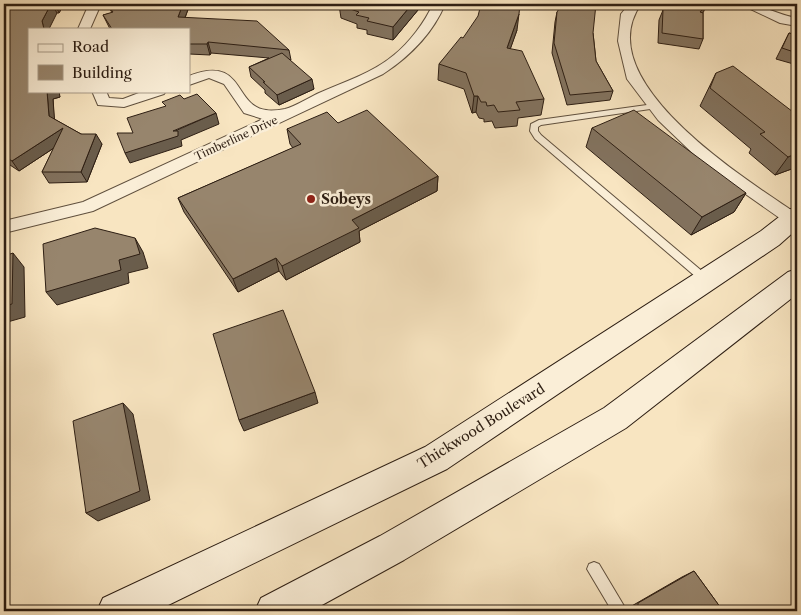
<svg xmlns="http://www.w3.org/2000/svg" width="801" height="615" viewBox="0 0 801 615" font-family="'Libre Caslon Text',serif">
<style>
.lines{fill:none;stroke-linecap:round;stroke-linejoin:round}
.lane-casing{stroke:#60503e;stroke-width:2}
.street-casing{stroke:#60503e;stroke-width:2}
.secondary-casing{stroke:#2d1e13;stroke-width:2}
.lane{fill:#faeed7;fill-rule:evenodd}
.street{fill:#faeed7;fill-rule:evenodd}
.secondary{fill:#faeed7;fill-rule:evenodd}
.wall{fill:#82725e;stroke:#2d1e13}
.shaded-wall{fill:#6a5d4c;stroke:#2d1e13}
.building{fill:#97856d;stroke:#2d1e13}
.poi-dot{fill:#8f2418;stroke:#faeed7;stroke-width:2}
.labels{text-anchor:middle;stroke-width:5;stroke-linejoin:round;paint-order:stroke}
.far-street-label{font-size:11px;fill:#2d1e13;stroke:#faeed7}
.poi-label{font-size:14px;font-weight:bold;fill:#2d1e13;stroke:#faeed7;text-anchor:start}
.street-label{font-size:14px;fill:#2d1e13;stroke:#faeed7}
</style>
<rect width="100%" height="100%" fill="#f8e5c1"/>
<filter id="stains"><feTurbulence type="fractalNoise" baseFrequency=".004" numOctaves="4"/><feColorMatrix values="0 0 0 0 .2 0 0 0 0 .09 0 0 0 0 .02 0 0 0 .5 -.17"/></filter>
<radialGradient id="worn" r=".72"><stop offset=".6" stop-color="#630" stop-opacity="0"/><stop offset="1" stop-color="#630" stop-opacity=".3"/></radialGradient>
<g class="lines">
<!-- lane casing -->
<g class="lane-casing">
<path id="lane" d="M654,104H657V108L541,125L538,127V131L541,135L709,277L711,280L706,284L703,283L535,139L530,131L531,124L539,120Z
M594,562L599,564L627,611H612L587,569L589,564Z"/>
</g>
<!-- street casing -->
<g class="street-casing">
<path id="street" d="M89,4H101L90,29H78Z
M433,4H445C433,33 409,57 383,74L93,211L4,233V221L83,202L263,119L244,113L224,84L209,78L189,85V76C245,54 233,106 266,110C271,111 280,110 285,109C296,106 308,98 319,93C343,82 373,73 394,55C409,43 425,22 433,4Z
M629,4H641C587,81 746,179 797,214V228L791,226L707,167L658,120L627,79L618,41L621,14Z
M740,4C761,3 777,15 797,18V26L780,23Z
M92,91H106L109,98L123,99L144,91H166L164,94L124,107L98,105Z"/>
</g>
<!-- secondary casing -->
<g class="secondary-casing">
<path id="secondary" d="M797,207V229L779,245L447,469L156,611H97L103,598L425,447L761,231L788,210Z
M797,269V294L626,428L404,560L311,611H255L261,598L380,536L604,408L788,272Z"/>
</g>
<!-- lane -->
<use href="#lane" class="lane"/>
<!-- street -->
<use href="#street" class="street"/>
<!-- secondary -->
<use href="#secondary" class="secondary"/>
</g>
<!-- wall -->
<path class="wall" d="M10,4H64L59,13H57L29,29L60,97L53,99L54,119L81,134L102,144L87,182L49,183L42,172L54,148L19,171L4,161V13Z
M117,4H190L185,18L289,50L291,60H290L314,89L279,105L265,93V90L251,77L249,67L269,58L211,53L210,55L189,54V29H110L103,15L112,13L109,7Z
M341,4H423L393,40L367,34V30L357,28V24L341,18L339,5Z
M663,10L703,13V39L699,49L658,43L659,20Z
M557,12L593,33L596,61L613,91L610,100L567,105L552,53L555,22Z
M517,30L510,49L544,99L541,115L518,118L517,126L495,128L492,121L484,122V119L479,118L476,112L472,113L464,89L438,80L439,64L463,38Z
M789,33L797,35V65L776,59Z
M716,73L797,167L775,175L749,153L751,149L700,106Z
M338,123L438,176L437,191L359,231L360,242L286,280L279,271L238,292L184,212L178,198L293,148L290,144L287,129Z
M592,128L746,193L734,212L691,235L586,147Z
M694,571L723,611H623L682,577Z"/>
<!-- shaded-wall -->
<path class="shaded-wall" d="M51,4H52L57,13L49,29H44L42,21Z
M55,4H64L59,13Z
M183,4H190L181,28L178,17Z
M412,4H423L393,40V27Z
M707,4L703,13L700,12Z
M519,14L517,30L505,64L507,48Z
M208,42L211,53L210,55L207,44Z
M312,79L314,89L279,105L277,95Z
M47,91H59L60,97L53,99L55,126L49,116Z
M474,96H478L476,112L472,113Z
M216,113L219,124L181,140L182,146L130,163L125,153Z
M63,128L69,138L19,171L12,161Z
M96,134L102,144L87,182L81,172Z
M797,153V167L775,175L788,157Z
M438,176L437,191L359,231L360,242L286,280L282,266L352,220Z
M746,193L734,212L691,235L702,217Z
M135,238L143,252L148,268L128,273L129,283L57,305L46,292L119,260Z
M13,253L24,267L25,317L4,323V306Z
M276,258L279,271L238,292L233,279Z
M315,392L318,403L244,431L239,420Z
M123,403L133,414L150,500L98,521L86,513Z"/>
<!-- building -->
<path class="building" d="M10,4H51L42,21L44,29H29V91H47L49,116L81,134H96L81,172H42L63,128L12,161L4,156V13Z
M117,4H183L178,17L257,21L289,50L208,42L207,44H189V29H112L103,15L113,12L109,7Z
M341,4H412L393,27L367,21L369,18L356,15L359,12L339,5Z
M481,4H520L519,14L507,48L522,51L544,99L516,102L520,110L498,112L494,105L487,106L486,102H481L478,96H474L466,73L439,64L461,37L463,38L478,16Z
M562,4H596L593,33L596,61L613,91L570,95L554,43L557,12Z
M668,4H707L700,12L703,13V39L662,33L663,10Z
M789,33L797,35V53L782,48Z
M282,53L312,79L277,95L263,82H265L249,67Z
M733,66L797,115V153L788,157L760,134L765,132L710,88L716,73Z
M197,94L216,113L173,131H178V136L125,153L117,133H133L127,118L166,106L162,102L180,95L184,99Z
M367,110L438,176L352,220L359,228L282,266L276,258L233,279L178,198L301,144L287,129L327,112L338,123Z
M634,110L746,193L702,217L592,128Z
M95,228L135,238L140,254L119,260L121,270L46,292L43,244Z
M13,253L12,304L4,306V256Z
M283,310L315,392L239,420L213,334Z
M123,403L140,491L86,513L73,421Z
M694,571L723,611H624L629,608H638V603Z
M620,608L622,611H615Z"/>
<!-- markers -->
<circle class="poi-dot" cx="311" cy="199" r="5"/>
<g class="labels">
<!-- far-street labels -->
<g class="far-street-label">
<text transform="translate(236 138) rotate(-25)" y="4">Timberline Drive</text>
</g>
<!-- poi labels -->
<g class="poi-label">
<text x="321" y="204">Sobeys</text>
</g>
<!-- street labels -->
<g class="street-label">
<text transform="translate(481 426) rotate(-32)" y="5">Thickwood Boulevard</text>
</g>
</g>
<!-- margin -->
<rect width="801" height="615" fill="none" stroke="#f8e5c1" stroke-width="20"/>
<rect x="5" y="5" width="791" height="605" fill="none" stroke="#2d1e13" stroke-width="2.5"/>
<rect x="10" y="10" width="781" height="595" fill="none" stroke="#2d1e13"/>
<!-- legend -->
<rect x="28" y="28" width="162" height="65" fill="#faeed7" stroke="#a89b89"/>
<rect x="38" y="44" width="25" height="8" fill="#faeed7" stroke="#a89b89"/>
<text x="72" y="52" font-size="15" fill="#2d1e13">Road</text>
<rect x="38" y="65" width="25" height="15" fill="#97856d" stroke="#a89b89"/>
<text x="72" y="78" font-size="15" fill="#2d1e13">Building</text>
<rect width="100%" height="100%" filter="url(#stains)"/>
<rect width="100%" height="100%" fill="url(#worn)"/>
</svg>
